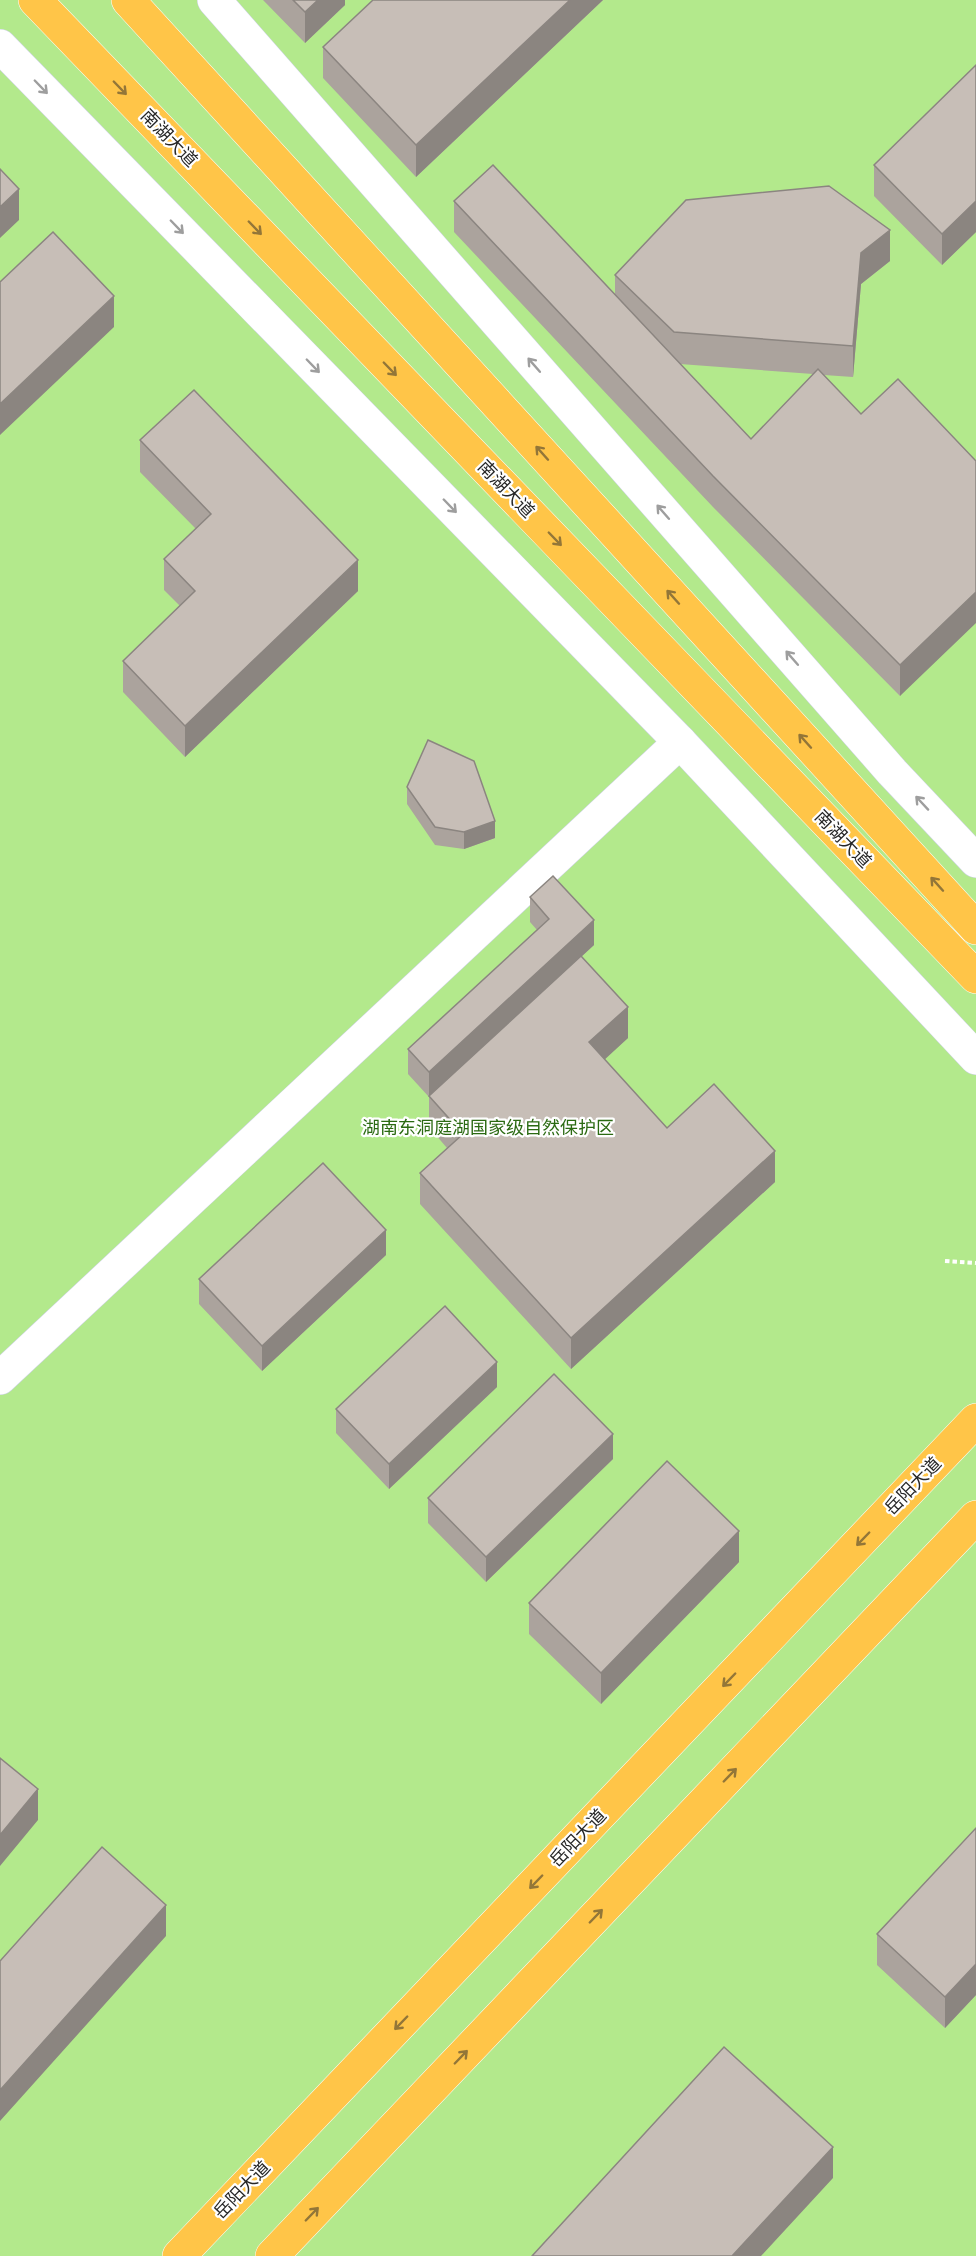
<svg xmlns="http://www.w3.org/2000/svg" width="976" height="2256" viewBox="0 0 976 2256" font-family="Barlow,'Noto Sans SC',sans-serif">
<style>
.green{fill:#b3e98c}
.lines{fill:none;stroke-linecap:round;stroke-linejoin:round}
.street-casing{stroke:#ccd2e3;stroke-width:34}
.secondary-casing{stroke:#ccd2e3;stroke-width:34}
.primary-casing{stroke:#fff;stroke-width:34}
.path{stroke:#fff;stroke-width:4;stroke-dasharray:4.5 3;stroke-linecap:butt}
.street{stroke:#fff;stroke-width:33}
.secondary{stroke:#fff;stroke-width:33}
.primary{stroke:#ffc548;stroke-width:33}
.wall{fill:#aba39d;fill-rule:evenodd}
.shaded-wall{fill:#8b8580}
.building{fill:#c7beb7;stroke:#8b8580;stroke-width:1.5}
.oneway{stroke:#9e9e9e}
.oneway2{stroke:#937638}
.labels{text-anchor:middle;stroke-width:4.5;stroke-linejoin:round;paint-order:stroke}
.street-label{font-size:18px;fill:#272727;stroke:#fff}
.park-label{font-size:18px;fill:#2b6a12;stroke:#fff}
</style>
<rect width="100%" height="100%" fill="#ece1d6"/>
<!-- green -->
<path class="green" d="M0,0H976V2256H0Z"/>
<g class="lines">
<!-- street casing -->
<g class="street-casing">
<path id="street" d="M0,1378L680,742"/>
</g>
<!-- secondary casing -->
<g class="secondary-casing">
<path id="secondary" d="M214,0L892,772L976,861
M0,46L680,742L976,1058"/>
</g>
<!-- primary casing -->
<g class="primary-casing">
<path id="primary" d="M35,0L976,977
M128,0L976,928
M179,2256L976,1420
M272,2256L976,1517"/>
</g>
<!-- path -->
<path class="path" d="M945,1261L976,1263"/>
<!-- street -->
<use href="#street" class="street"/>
<!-- secondary -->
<use href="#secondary" class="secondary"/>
<!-- primary -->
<use href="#primary" class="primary"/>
</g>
<!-- wall -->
<path class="wall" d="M263,0H345V5L305,43Z
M603,0L416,177L323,78V47Z
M976,65V232L942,265L874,196V165Z
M454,201L615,294V275L890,261L861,284L853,377L824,375L861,414L976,461L900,696L713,507L454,232ZM680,364L813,374L751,439Z
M140,440L358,591L185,757L123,692V661L180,606L164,590V559L196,529L140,472Z
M407,787L495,838L464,849L435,845L407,804Z
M530,897L594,945L581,957L628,1038L604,1059L667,1128L775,1182L571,1369L420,1204V1173L447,1148L429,1127V1097L408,1074V1049L537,930L530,922Z
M386,1255L262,1371L199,1304V1279Z
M497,1387L389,1489L336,1433V1409Z
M613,1459L486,1582L428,1523V1498Z
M739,1562L601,1704L529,1634V1603Z
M976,1828V1995L945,2028L877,1965V1934Z"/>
<!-- shaded-wall -->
<path class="shaded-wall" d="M318,0H345V5L305,43V12Z
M570,0H603L416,177V145Z
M19,189V220L0,238V207Z
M976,201V232L942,265V234Z
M890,230V261L861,284L853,377V346L861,253Z
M114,296V327L0,435V404Z
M358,560V591L185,757V726Z
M976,592V623L900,696V665Z
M495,821V838L464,849V832Z
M594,920V945L429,1097V1072Z
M628,1007V1038L589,1074V1042Z
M775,1151V1182L571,1369V1338Z
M386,1230V1255L262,1371V1346Z
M497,1362V1387L389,1489V1464Z
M613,1434V1459L486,1582V1557Z
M739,1531V1562L601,1704V1673Z
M38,1789V1820L0,1866V1835Z
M166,1905V1936L0,2121V2090Z
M976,1964V1995L945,2028V1997Z
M833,2147V2178L761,2256H732Z"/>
<!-- building -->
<path class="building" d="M293,0H318L305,12Z
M373,0H570L416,145L323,47Z
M976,65V201L942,234L874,165Z
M493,165L751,439L818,369L861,414L898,379L976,461V592L900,665L713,476L454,201Z
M0,169L19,189L0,207Z
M829,186L890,230L861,253L853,346L674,332L615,275L686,200Z
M53,232L114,296L0,404V282Z
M194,390L358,560L185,726L123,661L195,591L164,559L211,514L140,440Z
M428,740L474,761L495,821L464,832L435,827L407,787Z
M553,876L594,920L429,1072L408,1049L549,919L530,897Z
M581,956L628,1007L589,1042L667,1128L714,1084L775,1151L571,1338L420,1173L463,1134L429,1096Z
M323,1163L386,1230L262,1346L199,1279Z
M445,1306L497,1362L389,1464L336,1409Z
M554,1374L613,1434L486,1557L428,1498Z
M667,1461L739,1531L601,1673L529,1603Z
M0,1758L38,1789L0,1835Z
M976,1828V1964L945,1997L877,1934Z
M102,1847L166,1905L0,2090V1961Z
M724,2047L833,2147L732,2256H532Z"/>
<!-- one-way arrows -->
<defs><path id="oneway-shaft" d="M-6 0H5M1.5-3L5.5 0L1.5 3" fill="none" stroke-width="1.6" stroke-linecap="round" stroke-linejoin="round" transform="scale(1.5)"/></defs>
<g class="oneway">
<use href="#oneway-shaft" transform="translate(41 87) rotate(46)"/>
<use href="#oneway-shaft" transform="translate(177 227) rotate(46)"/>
<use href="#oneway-shaft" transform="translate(534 365) rotate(-131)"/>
<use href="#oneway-shaft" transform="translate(313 366) rotate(46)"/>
<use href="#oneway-shaft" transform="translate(450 506) rotate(46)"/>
<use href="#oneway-shaft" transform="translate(663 512) rotate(-131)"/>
<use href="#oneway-shaft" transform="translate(792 658) rotate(-131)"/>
<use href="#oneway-shaft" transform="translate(922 803) rotate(-133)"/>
</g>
<g class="oneway2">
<use href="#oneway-shaft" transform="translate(120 88) rotate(46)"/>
<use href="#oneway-shaft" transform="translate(255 228) rotate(46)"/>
<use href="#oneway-shaft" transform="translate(390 369) rotate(46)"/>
<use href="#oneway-shaft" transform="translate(542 453) rotate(-132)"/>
<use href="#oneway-shaft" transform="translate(555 539) rotate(46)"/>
<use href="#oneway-shaft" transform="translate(673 597) rotate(-132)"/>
<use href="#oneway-shaft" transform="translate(805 741) rotate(-132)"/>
<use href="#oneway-shaft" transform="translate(937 884) rotate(-132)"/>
<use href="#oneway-shaft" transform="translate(863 1539) rotate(134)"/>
<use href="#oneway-shaft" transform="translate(729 1680) rotate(134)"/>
<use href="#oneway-shaft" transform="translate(730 1775) rotate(-46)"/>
<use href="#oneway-shaft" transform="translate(536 1882) rotate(134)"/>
<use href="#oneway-shaft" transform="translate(596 1916) rotate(-46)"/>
<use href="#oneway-shaft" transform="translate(401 2023) rotate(134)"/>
<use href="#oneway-shaft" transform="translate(461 2057) rotate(-46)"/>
<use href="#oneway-shaft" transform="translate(312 2214) rotate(-46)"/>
</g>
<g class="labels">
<!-- street labels -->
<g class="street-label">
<text transform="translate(169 138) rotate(46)" y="6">南湖大道</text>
<text transform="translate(506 489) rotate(46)" y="6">南湖大道</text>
<text transform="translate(843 839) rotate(46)" y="6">南湖大道</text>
<text transform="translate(913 1486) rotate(-46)" y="6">岳阳大道</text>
<text transform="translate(578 1838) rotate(-46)" y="6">岳阳大道</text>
<text transform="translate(242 2190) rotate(-46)" y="6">岳阳大道</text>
</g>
<!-- park labels -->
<g class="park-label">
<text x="488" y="1134">湖南东洞庭湖国家级自然保护区</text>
</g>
</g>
</svg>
